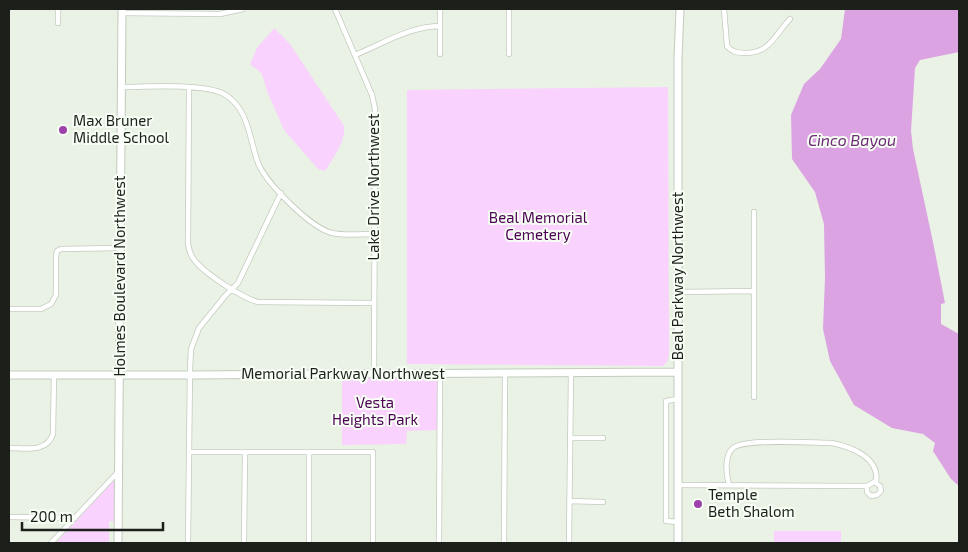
<svg xmlns="http://www.w3.org/2000/svg" width="968" height="552" viewBox="0 0 968 552" font-family="'Exo 2',sans-serif">
<style>
.green{fill:#fad2fe}
.water{fill:#dca3e2}
.lines{fill:none;stroke-linecap:round;stroke-linejoin:round}
.street-casing{stroke:#c2cbbe;stroke-width:6}
.secondary-casing{stroke:#c2cbbe;stroke-width:9}
.street{stroke:#fff;stroke-width:4.5}
.secondary{stroke:#fff;stroke-width:7}
.poi-dot{fill:#9f41ab;stroke:#f7fff5;stroke-width:2}
.labels{text-anchor:middle;stroke-width:4;stroke-linejoin:round;paint-order:stroke}
.poi-label{font-size:15px;fill:#1c1f1a;stroke:#f7fff5;text-anchor:start}
.street-label{font-size:15px;fill:#1c1f1a;stroke:#f7fff5}
.park-label{font-size:15px;fill:#4b0253;stroke:#f7fff5}
.water-label{font-size:16px;font-style:italic;fill:#6e2b76;stroke:#f7fff5}
</style>
<rect width="100%" height="100%" fill="#e9f2e5"/>
<!-- green -->
<path class="green" d="M274,28L290,44L344,126C346,142 333,158 325,171L318,169L284,130L267,91L262,74L250,64L257,48Z
M668,87L669,357L667,362L663,366L407,364V90Z
M437,376V430L407,431L406,444L342,445V378Z
M115,479V521H109V543H56Z
M774,531H841V543H774Z"/>
<!-- water -->
<path class="water" d="M845,9H959V52L920,60L915,68L911,131L913,149L933,242L945,303L941,304V324L959,334V486L951,479L933,451L935,443L923,434L892,428L854,405L830,361L823,329L825,277L824,224L815,192L792,159L791,115L804,84L820,69L841,39Z"/>
<g class="lines">
<!-- street casing -->
<g class="street-casing">
<path id="street" d="M335,9L372,95L375,109L374,374
M440,9V54
M724,9L727,46C732,52 737,53 745,53C770,53 774,36 790,19
M122,13L220,14L243,9
M58,23V9
M509,54V9
M355,55C382,44 411,26 440,26
M121,87C146,87 203,83 224,94C248,108 249,136 257,160C263,181 311,228 332,233C346,236 361,234 374,234
M189,88L188,244C189,251 191,257 196,262C206,274 242,298 258,302L374,303
M754,212V397
M678,292L754,291
M9,309H41L51,304L56,295V256L57,251L61,249L120,248
M570,438H603
M9,448C25,448 47,453 53,434L54,375
M189,452H373V543
M678,485L867,486L874,482L880,486L881,491L877,495L871,496L867,492V486
M729,485C726,474 724,456 733,448C745,438 814,443 832,443C852,447 880,458 876,482
M569,501L603,502
M9,517L75,518
M678,522L666,521V401L678,399
M51,543L119,471
M188,543L190,369L191,349L199,328L225,296L238,283L281,193
M244,543L245,452
M309,543V452
M439,543L440,373
M504,543L505,373
M569,543L571,372"/>
</g>
<!-- secondary casing -->
<g class="secondary-casing">
<path id="secondary" d="M9,375H190L678,372
M118,543L122,9
M678,543V59L680,9"/>
</g>
<!-- street -->
<use href="#street" class="street"/>
<!-- secondary -->
<use href="#secondary" class="secondary"/>
</g>
<!-- markers -->
<g class="poi-dot">
<circle cx="63" cy="130" r="5"/>
<circle cx="698" cy="504" r="5"/>
</g>
<g class="labels">
<!-- poi labels -->
<g class="poi-label">
<text x="73" y="126">Max Bruner<tspan x="73" dy="17">Middle School</tspan></text>
<text x="708" y="500">Temple<tspan x="708" dy="17">Beth Shalom</tspan></text>
</g>
<!-- street labels -->
<g class="street-label">
<text transform="translate(374 187) rotate(-90)" y="5">Lake Drive Northwest</text>
<text transform="translate(120 276) rotate(-90)" y="5">Holmes Boulevard Northwest</text>
<text transform="translate(678 276) rotate(-90)" y="5">Beal Parkway Northwest</text>
<text x="343" y="379">Memorial Parkway Northwest</text>
</g>
<!-- park labels -->
<g class="park-label">
<text x="538" y="223">Beal Memorial<tspan x="538" dy="17">Cemetery</tspan></text>
<text x="375" y="408">Vesta<tspan x="375" dy="17">Heights Park</tspan></text>
</g>
<!-- water labels -->
<g class="water-label">
<text x="852" y="146">Cinco Bayou</text>
</g>
</g>
<!-- border -->
<rect width="968" height="552" fill="none" stroke="#1c1f1a" stroke-width="20"/>
<!-- scale -->
<path d="M22 522v8h141v-8" fill="none" stroke="#1c1f1a" stroke-width="2.5"/>
<text x="30" y="522" font-size="15" fill="#1c1f1a" stroke="#f7fff5" stroke-width="4" paint-order="stroke">200 m</text>
</svg>
